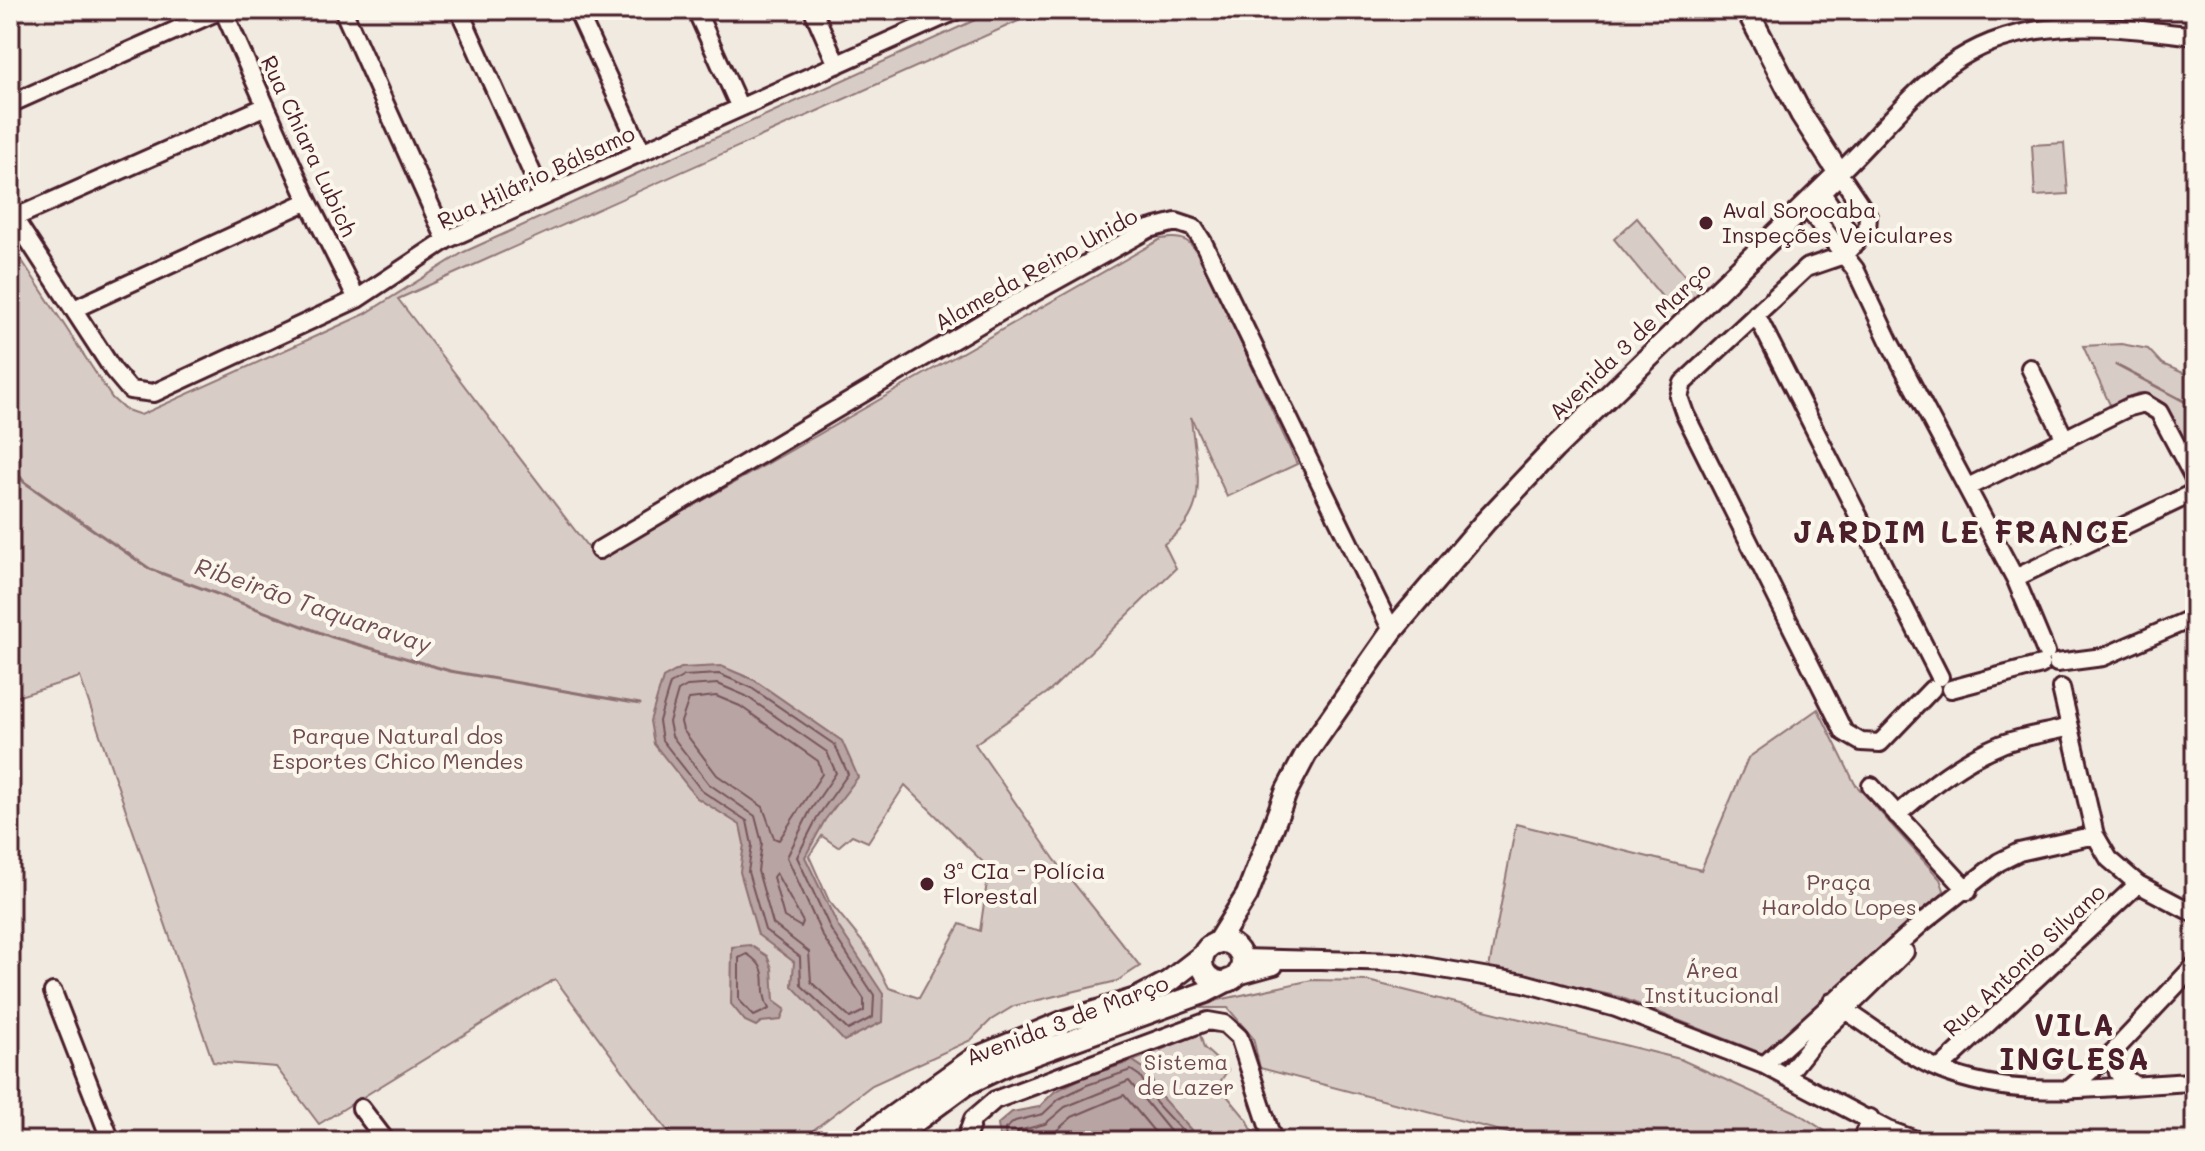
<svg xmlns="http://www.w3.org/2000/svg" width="2205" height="1151" viewBox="0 0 2205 1151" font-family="Mali,sans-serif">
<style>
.green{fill:#d8ccc6;stroke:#917678;stroke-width:2;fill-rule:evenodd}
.water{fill:#b8a4a2;stroke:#8c6f72;stroke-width:2}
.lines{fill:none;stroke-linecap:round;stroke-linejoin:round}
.shore{stroke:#76545b;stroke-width:2}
.stream{stroke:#8c6f72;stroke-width:3}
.minor-casing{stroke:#4a1f2b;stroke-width:22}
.major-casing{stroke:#4a1f2b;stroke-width:26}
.minor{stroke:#fbf7ec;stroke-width:16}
.major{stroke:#fbf7ec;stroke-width:20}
.poi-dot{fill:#4a1f2b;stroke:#fbf7ec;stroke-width:3}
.labels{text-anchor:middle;stroke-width:8;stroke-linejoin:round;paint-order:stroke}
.street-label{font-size:22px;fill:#4a1f2b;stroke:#fbf7ec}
.poi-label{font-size:22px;fill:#4a1f2b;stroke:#fbf7ec;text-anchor:start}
.park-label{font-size:22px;fill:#6e4a52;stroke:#fbf7ec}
.water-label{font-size:24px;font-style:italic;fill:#704e55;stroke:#fbf7ec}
.district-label{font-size:30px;font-weight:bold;letter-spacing:2px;fill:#4a1f2b;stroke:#fbf7ec}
</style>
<rect width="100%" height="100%" fill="#f0eae0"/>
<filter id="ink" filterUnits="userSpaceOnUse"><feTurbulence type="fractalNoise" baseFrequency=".0125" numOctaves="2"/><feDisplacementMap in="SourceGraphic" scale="16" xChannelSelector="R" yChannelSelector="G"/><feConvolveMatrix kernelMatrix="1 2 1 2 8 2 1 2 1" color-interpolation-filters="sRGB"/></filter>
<g filter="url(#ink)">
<!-- green -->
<path class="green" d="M997,10H1043L398,299L587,546L602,558L1161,239C1185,235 1191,241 1203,261L1297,464L1227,497L1191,417C1195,469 1214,509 1164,544L1176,568L1051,690L975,744L1055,860L1140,966L1117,981L1014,1006L991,1020L971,1040L872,1085L799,1141H675L555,979L319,1124L276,1067L213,1062L80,677L10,699V261L21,259L112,398L124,409L141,415L365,314L464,252ZM905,785L989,868L980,931L960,924L919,998L889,988L869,950L829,901L809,856L822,836L838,847L852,835L868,842Z
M2064,143L2068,194L2035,196L2032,145Z
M1637,218L1701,295L1678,316L1614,239Z
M2121,344L2148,349L2162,364L2195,378V470L2160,401L2138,393L2110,405L2083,346Z
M1818,709L1855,784L1940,879L1944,890L1940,899L1766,1055L1620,997L1489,968L1516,824L1701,870L1748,758Z
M1312,980L1368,981L1680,1059L1796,1112L1840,1141H1539L1260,1068L1253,1038L1228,1008H1181Z
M1200,1034L1204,1048L1228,1070L1218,1085L1248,1121L1256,1141H1201L1162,1098L1146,1070L1133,1061Z"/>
<!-- water -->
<path class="water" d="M721,666L754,680L842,741L858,777L825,820L805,857L838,926L883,994L882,1022L844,1041L792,986L794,962L758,935L740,872L744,844L740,825L697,798L654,744L650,721L663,678L681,668Z
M750,945L767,956L772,968L774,1001L785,1009L781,1020L761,1022L756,1026L745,1021L731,1004L732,947Z
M1133,1061L1146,1070L1162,1098L1201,1141H1000L998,1124L1012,1112L1039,1107L1054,1092L1084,1077Z"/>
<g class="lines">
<!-- shore -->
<path class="shore" d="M719,674L750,687L835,745L848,774L818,816L797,857L831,930L874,995L873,1017L848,1030L801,985L800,957L765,930L748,872L752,845L747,821L702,791L662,740L659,721L670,684L684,676Z
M718,684L746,696L827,752L836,773L810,811L787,857L822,935L864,999V1011L850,1018L811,982L809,952L773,924L758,871L762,843L755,816L709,784L672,736L669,722L678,691L687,686Z
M716,696L740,706L818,761L822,774L779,840L774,838L763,807L717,775L683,730L681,722L689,699Z
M776,873L803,922L801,927L784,917L773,877Z
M747,954C775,972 756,983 769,1009L754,1016L739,1000V958Z
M1006,1141L1005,1129L1015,1121L1043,1114L1059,1099L1087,1085L1131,1070L1140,1076L1156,1103L1191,1141
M1017,1141L1018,1131L1045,1124L1065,1107L1129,1081L1178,1141
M1033,1141L1054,1133L1072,1117L1124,1095L1162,1141"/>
<!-- stream -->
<path class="stream" d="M2116,365L2195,407
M10,464L24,482L150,569L332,637L450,671L640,704"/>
<!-- minor casing -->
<g class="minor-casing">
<path id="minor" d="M223,10L308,201L357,299
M343,10L446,240
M459,10L542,195
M577,10L642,152
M696,10L740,108
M813,10L837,65
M10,104L221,10
M1820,190L1856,243
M1805,205L1855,269L1889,341L2015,578L2046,652
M10,212L113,370L130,390L154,393L357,299L446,240L958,10
M14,218L266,106
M74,309L308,201
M1756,314L1940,677
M2030,368L2065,439
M1968,487L2129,407L2144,403L2159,412L2195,480
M599,550L1005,309L1149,229L1176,222L1194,228L1203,242L1392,631
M2015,578L2195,492
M2057,663L2103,657L2195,617
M2061,688L2095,835L2109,859L2138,884L2195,914
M1932,689L1880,743L1861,742L1844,732L1685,414L1679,397L1683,383L1806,268L1844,255L1867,230L1868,216L1839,173C1872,142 1912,92 1948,66C2023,12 2109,26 2195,36
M1951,689L2041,665
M1871,786L1968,891
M1897,815C1930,786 1961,761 2002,744C2023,736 2048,733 2070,727
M1241,958L1401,962L1524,983L1616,1008L1764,1065L1888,1130L1919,1141
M1234,977L1274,966
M53,992L111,1141
M1832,1002C1868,1023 1903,1054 1941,1070C2022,1103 2110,1085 2195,1082
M2113,1052L2118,1073L2133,1084
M1764,1065L1923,922L1999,862L2019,852L2095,835
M1939,1069L2138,884
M1787,1075L1814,1041L1905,952
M2068,1090L2113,1052L2195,965
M361,1108L386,1141
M965,1141L973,1119L995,1100L1208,1021L1225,1024L1239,1037L1273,1141
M1861,1141L1870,1118"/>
</g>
<!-- major casing -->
<g class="major-casing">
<path id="major" d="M1202 962a20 20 0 1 1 40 0a20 20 0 1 1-40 0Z
M1217,943L1247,895L1287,790L1306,754L1392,631L1485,522L1554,449L1839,173L1801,114L1747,10
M858,1141L973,1059L1065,1021L1136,999L1168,982L1203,955
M889,1141L965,1085L1010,1063L1206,992L1229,980"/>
</g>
<!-- minor -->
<use href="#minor" class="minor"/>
<!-- major -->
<use href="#major" class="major"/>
</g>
</g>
<!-- markers -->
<g class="poi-dot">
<circle cx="1706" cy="223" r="8"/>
<circle cx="927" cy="884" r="8"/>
</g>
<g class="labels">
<!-- street labels -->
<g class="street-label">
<text transform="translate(309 146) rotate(65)" y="8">Rua Chiara Lubich</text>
<text transform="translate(536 177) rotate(-25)" y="8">Rua Hilário Bálsamo</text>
<text transform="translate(1036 269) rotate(-29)" y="8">Alameda Reino Unido</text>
<text transform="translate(1630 341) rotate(-44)" y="8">Avenida 3 de Março</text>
<text transform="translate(2024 960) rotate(-43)" y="8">Rua Antonio Silvano</text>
<text transform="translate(1067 1020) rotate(-21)" y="8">Avenida 3 de Março</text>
</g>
<!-- poi labels -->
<g class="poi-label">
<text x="1722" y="218">Aval Sorocaba<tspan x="1722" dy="25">Inspeções Veiculares</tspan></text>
<text x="943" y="879">3ª CIa - Polícia<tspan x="943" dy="25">Florestal</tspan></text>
</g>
<!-- park labels -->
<g class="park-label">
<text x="398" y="744">Parque Natural dos<tspan x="398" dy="25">Esportes Chico Mendes</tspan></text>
<text x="1839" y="890">Praça<tspan x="1839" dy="25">Haroldo Lopes</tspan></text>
<text x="1712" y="978">Área<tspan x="1712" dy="25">Institucional</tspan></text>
<text x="1186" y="1070">Sistema<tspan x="1186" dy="25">de Lazer</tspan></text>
</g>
<!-- water labels -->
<g class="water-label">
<text transform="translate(313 606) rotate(19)" y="8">Ribeirão Taquaravay</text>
</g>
<!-- district labels -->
<g class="district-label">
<text x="1962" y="543">JARDIM LE FRANCE</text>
<text x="2075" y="1036">VILA<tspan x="2075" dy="34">INGLESA</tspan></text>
</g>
</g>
<!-- margin -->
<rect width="2205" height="1151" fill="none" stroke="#fbf7ec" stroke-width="40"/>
<rect x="20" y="20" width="2165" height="1111" fill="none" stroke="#4a1f2b" stroke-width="3" filter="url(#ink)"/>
</svg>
